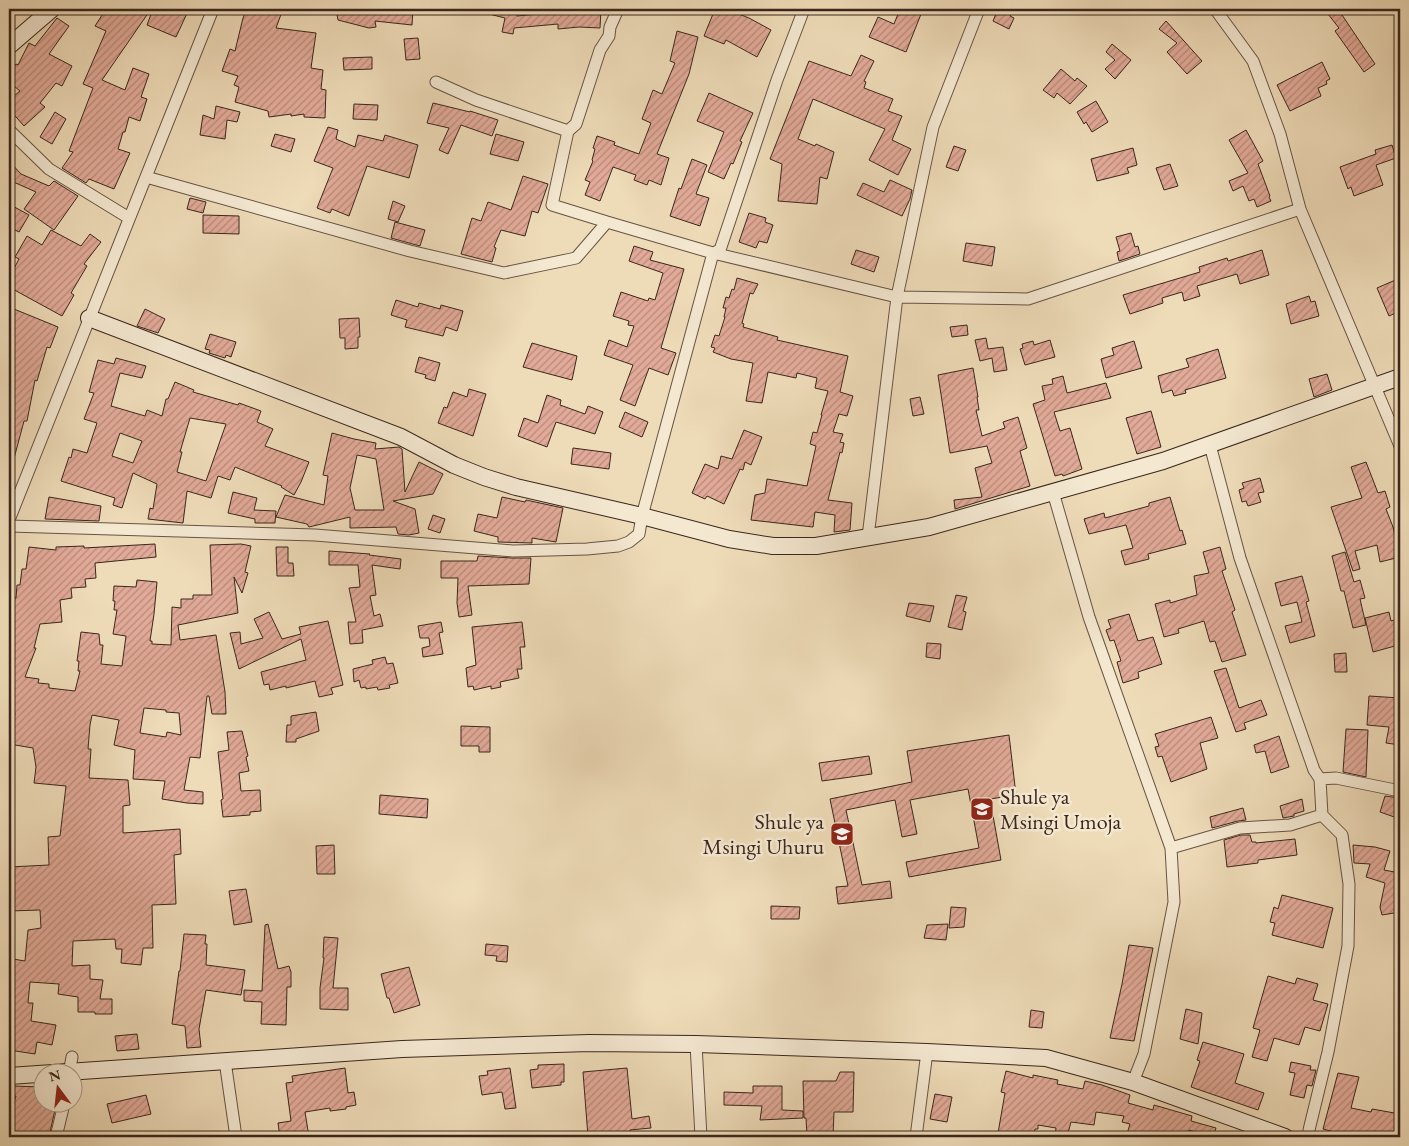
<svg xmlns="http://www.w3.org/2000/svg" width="1409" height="1146" viewBox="0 0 1409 1146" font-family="'EB Garamond',serif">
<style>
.building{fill:url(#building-hatch);stroke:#3a261c;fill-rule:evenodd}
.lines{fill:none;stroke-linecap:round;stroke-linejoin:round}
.street-casing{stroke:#675343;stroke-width:13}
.secondary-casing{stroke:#3a261c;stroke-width:18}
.street{stroke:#f4e8d1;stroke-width:11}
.secondary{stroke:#f4e8d1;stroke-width:16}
.labels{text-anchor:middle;stroke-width:5;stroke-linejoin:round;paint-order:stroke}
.poi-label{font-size:22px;fill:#3a261c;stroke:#f4e8d1;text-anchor:start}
</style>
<defs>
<pattern id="building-hatch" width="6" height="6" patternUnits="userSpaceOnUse" patternTransform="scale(1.25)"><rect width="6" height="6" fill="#e2aa98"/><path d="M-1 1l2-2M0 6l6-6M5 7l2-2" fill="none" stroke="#b88a7b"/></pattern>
</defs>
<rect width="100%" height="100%" fill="#eedbb8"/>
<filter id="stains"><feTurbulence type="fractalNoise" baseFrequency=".004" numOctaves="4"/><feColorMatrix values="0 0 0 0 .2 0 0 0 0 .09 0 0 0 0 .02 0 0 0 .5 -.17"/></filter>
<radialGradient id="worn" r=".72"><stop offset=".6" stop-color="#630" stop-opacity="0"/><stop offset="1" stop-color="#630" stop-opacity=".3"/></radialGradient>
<!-- building -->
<path class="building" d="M106,9H151L102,80L125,90L133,68L149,74L141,97L147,99L140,121L129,117L125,132H123L118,149L130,153L114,189L89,179L86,183L62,168L73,152L69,151L93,88L83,84L106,31L95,26Z
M153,9H189L176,37L147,25Z
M247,9H283L276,28L316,33L311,68L323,70L321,89L326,90L325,118L304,117V114L291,116V114L269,117L268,111L235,102L239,87L234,85L238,76L222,71L230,49L235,51L243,18Z
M336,9H413L412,25L375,21L376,27L369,28L338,20Z
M485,9H519L517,16L549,13V9H601L600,28L579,27L558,29V24L514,28L513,34L502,32L505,18L485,13Z
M715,9H726L749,18L771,30L757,57L726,40L724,44L704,36Z
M900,9H923L906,52L869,37L878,17L894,24Z
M998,9H1014L1010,16L1014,18L1009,29L993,21Z
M1324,9H1350L1342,15L1375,64L1364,72L1335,31L1339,28Z
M57,18L69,26L49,54L72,66L62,86L56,83L40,103L45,107L24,126L9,109V100L20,91L9,82V73L16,64L18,65L29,43L35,46Z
M1166,21L1202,61L1187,74L1167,52L1177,43L1159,29Z
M677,31L698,37L689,74L657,154L669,158L661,185L649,180L647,185L634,180L636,175L613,167L600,201L585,195L590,182L585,180L593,161L592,160L595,149L593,148L597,136L615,142L614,145L639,154L651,123L642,119L653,90L662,94L675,63L670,61Z
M418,38L420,59L406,60L404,39Z
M1112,44L1131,60L1115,79L1105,69L1115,60L1106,52Z
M861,55L874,61L864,81L866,82L864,88L893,99L888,111L902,116L892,140L911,149L898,175L869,160L885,129L813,99L798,139L815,146L816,144L834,152L827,179L820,177L817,204L778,201L782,164L770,159L809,61L851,76Z
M372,57V69L344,70L343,58Z
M1322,62L1330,79L1326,81L1327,84L1318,88L1321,96L1290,111L1277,85Z
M1061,69L1075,81L1077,78L1087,86L1070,104L1057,93L1054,98L1043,90Z
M709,93L753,113L740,141L742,142L733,164L731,163L724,179L708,172L724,132L697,121Z
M1096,101L1108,122L1092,132L1086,122L1084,124L1077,112Z
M433,103L470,112V111L498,120L492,136L461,125L448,154L439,150L449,128L427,123Z
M354,104L378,105L377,120L353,119Z
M216,106L240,112L237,122L227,120L225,139L200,135L203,115L214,119Z
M55,112L66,119L52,144L40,137Z
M328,127L338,130L336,139L355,147L358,135L383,141L385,135L418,145L409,178L367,166L349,216L332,209L330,213L317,208L333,168L314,161Z
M1246,130L1263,161L1258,164L1270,196L1269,197L1271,201L1257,207L1254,199L1249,201L1243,186L1233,191L1229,181L1248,173L1229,140Z
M275,134L295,139L291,152L271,146Z
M496,134L524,142L518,161L490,154Z
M1392,145L1396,158L1376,165L1383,185L1354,196L1351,187L1348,189L1340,167L1376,154L1375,150Z
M954,146L966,150L958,171L946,167Z
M1133,148L1137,165L1127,168L1129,173L1097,181L1091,159Z
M692,159L707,165L696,194L709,198L700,226L670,216L679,188L681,189Z
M9,161L21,174L49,186L54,181L78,196L54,230L24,209L36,192L9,180Z
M1170,164L1178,186L1164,190L1156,168Z
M523,176L548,184L538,213L532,211L525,236L501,230L494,247L496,248L492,262L461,254L472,218L481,221L488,202L511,210Z
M890,180L912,190L910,199L902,216L857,195L863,183L884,192Z
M190,198L206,202L203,213L187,209Z
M393,201L405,206L398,222L388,219Z
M9,204L29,215L19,232L9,227Z
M749,213L766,218L765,222L773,225L767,243L759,241L756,248L739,242Z
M203,215L239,216V234L203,233Z
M395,222L425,230L420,246L391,238Z
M51,230L81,246L90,234L101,242L84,264L87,266L71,293L74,295L62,316L9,287V278L19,259L15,257L27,236L42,245Z
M1131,233L1135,247L1138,246L1140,254L1119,261L1117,252L1120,251L1116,237Z
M966,243L995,247L992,266L963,261Z
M634,246L653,252L650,260L684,269L661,348L676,353L668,375L649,368L635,406L620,400L633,365L604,355L609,340L627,347L634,326L628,325L629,321L613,316L621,292L648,301L649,298L655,300L663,273L629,261Z
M856,250L879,257L874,272L851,264Z
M1262,250L1269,275L1240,284L1237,274L1197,286L1200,296L1184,301L1182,292L1162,298L1163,303L1130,314L1123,295L1200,272L1199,267L1227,258L1228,261Z
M737,278L758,284L753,294L750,293L742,323L744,324L743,327L778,337L777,340L848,356L840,392L853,396L847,416L839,414L833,432L843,434L840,442L844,443L842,453L840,452L828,500L852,503L850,530L834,532L835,515L815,512L813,527L751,520L755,495L765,493L767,479L807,486L816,446L810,444L813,432L817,433L822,415H821L828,391L815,388L817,378L797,373L796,378L768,372L762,403L746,401L753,363L731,359L713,352L715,348L711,347L715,335L719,336L725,317H724L726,308H723L726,297L729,298L732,289L734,290Z
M1400,278V311L1389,316L1377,288Z
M1309,296L1311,302L1315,301L1319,316L1291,324L1286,304Z
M396,300L418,307L419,303L440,309L441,305L463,311L457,331L446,327L443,336L405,327L407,320L391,315Z
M9,307L58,327L50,348L47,347L37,381L35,380L27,421H24L12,466H9Z
M145,309L165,319L158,333L137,326Z
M359,318L360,337H358V348L345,349V338H340L339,319Z
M967,325L968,335L952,337L950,327Z
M210,334L236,342L231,357L226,355L225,358L209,353L210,350L205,349Z
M986,338L988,349L1003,347L1007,370L994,372L992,358L980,361L975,340Z
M1050,340L1055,357L1025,365L1020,349L1023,348L1022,344L1033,341L1034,345Z
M1134,341L1142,368L1106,378L1101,359L1114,355L1112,348Z
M532,343L577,356L572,380L523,367Z
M1218,349L1226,378L1185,390L1186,393L1174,396L1172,390L1162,393L1158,376L1189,367L1186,359Z
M419,357L440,363L435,381L425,378L426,375L415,372Z
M116,358L146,366L142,378L120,373L111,406L145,416L147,410L162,416L166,399H168L175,382L194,390L193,392L238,405L239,403L261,411L257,422L273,429L265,446L309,462L301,482L294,495L281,487L282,486L235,467L230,480L218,476L211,498L187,491L183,523L148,519L150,508L153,509L157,484L133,473L122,508L113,505L115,498L61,481L69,457L71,458L73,449L87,453L97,423L84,419L94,393L89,392L98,360L114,364ZM190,418L226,424L206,481L177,472L182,452H180ZM120,433L142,441L133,463L112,456Z
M973,368L978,397H977L979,410H976L982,436L1005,428L1003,422L1018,417L1027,448L1020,451L1030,486L955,509L954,500L982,497L975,468L992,463L987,446L950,453L938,375Z
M1327,374L1332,390L1314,397L1309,379Z
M1063,376L1067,393L1106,383L1111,398L1054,412L1060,431L1070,428L1082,469L1063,476L1062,474L1055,476L1033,404L1045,400L1042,386L1053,384L1052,379Z
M469,389L486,394L473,436L438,423L444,407L447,408L453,392L467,397Z
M547,395L561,400L560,405L585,414L588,406L603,412L595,434L556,422L547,447L518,436L524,418L538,423Z
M920,397L924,414L913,416L910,399Z
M1151,411L1161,447L1137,454L1126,418Z
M625,412L648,422L642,437L619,427Z
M744,430L762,437L751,465L745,462L743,470L740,469L724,504L707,496L705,499L692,493L705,464L718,469L721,456L732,459Z
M332,433L354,439L376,443L375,449L399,447L402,449L405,492L419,462L443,474L433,494L393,501L415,509L419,533L409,535L398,534L396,527L350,528V517L309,527L307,524L276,517L285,495L324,505L328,476L323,475ZM357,455L376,459L384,510H355L350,488Z
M573,448L611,453L609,469L571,464Z
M1366,462L1378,493L1385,491L1390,507L1386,509L1393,527L1400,557L1380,562L1377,545L1355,551L1360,569L1353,571L1331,507L1362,498L1351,467Z
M1260,478L1264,492L1258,493L1261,502L1248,506L1246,501L1242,502L1239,490L1244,488L1242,483Z
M233,492L257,498L254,510L276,511L275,523H255V519L228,513Z
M49,497L101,506L99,521L45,519Z
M502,497L525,502L526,500L563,508L556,542L532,538V543L498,542V537L474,531L478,514L497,518Z
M1170,497L1180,531L1182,530L1186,544L1148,554L1149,559L1125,565L1121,551L1133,548L1126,525L1089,534L1084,519L1104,513L1105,518L1149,506V503Z
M433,515L445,519L440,533L428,529Z
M155,544L156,557L95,563L96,578L85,579L86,587L71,588L72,598L60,600L62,622L40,624L34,648H36L25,677L39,679L38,683L49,684V688L75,691L80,671H78L79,661H77L81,632L99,634L100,645H103L101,664L122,666L126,636L113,634L117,610H114L115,601H113L114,586L136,587L137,580L157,582L154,614L150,641H152V644L171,645L172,607L181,608V599H193V595H212L210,545L241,544L251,546L245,572L248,573L242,593L234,577L238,613L178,625L180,640L216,635L225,692L226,714H212L209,696H207L200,758L190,757L184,790L203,792V804L187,803L162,799L165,781L133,779L135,750L114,745L119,720L92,715L90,725L88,749H91L89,778L128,780L130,805L123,806V833L180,829L181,854L174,855L176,904L152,905L153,948H143L141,965L121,963L122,949H116L115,939L73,941L72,966L90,965V979L103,980L100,999H112V1014H95V1012H78V997L58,994L59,984L30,982L28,1003H33L31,1021L56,1025L52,1045L37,1042L35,1054L9,1050V1035L13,1018H9V993L13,959L25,961L28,930L41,928L40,910L9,911V867L49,865L48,837L60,836L66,786L34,783L36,767L33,748L9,744L15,713L9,712V597L16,598L17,585H20L22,569H26L29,547L56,550V547L84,546V548ZM144,708L166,710V712L179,713L181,735L167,732L166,737L140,733Z
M276,547H288V563H293L294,576H277Z
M1220,547L1226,569L1222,571L1235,610L1232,612L1246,655L1222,662L1215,641L1210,642L1204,621L1178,629L1179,633L1164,637L1155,604L1170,600V603L1197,595L1194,576L1209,573L1203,552Z
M329,551L370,554L369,555L401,559L400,569L372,565L376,595L370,596L374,616L380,614L383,626L362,630L363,643L350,644L348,622H356L349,588L360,587L358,565H329Z
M1345,552L1354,582L1360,580L1365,598L1360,599L1366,625L1353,628L1344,591H1341L1332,556Z
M478,556L512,558H531L529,584L468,586L472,615L459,617L457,603L458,578H441V561H477Z
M1302,576L1309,601L1306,602L1315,636L1290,643L1285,626L1302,622L1297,602L1281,606L1275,583Z
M956,595L967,597L963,611L966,612L962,630L948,627Z
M909,603L934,606L930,622L906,616Z
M269,612L282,639L301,634L299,627L328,621L343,685L331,688L333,694L319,697L315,681L286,688V686L270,690L269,684L264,685L261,672L306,660L301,639L239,669L230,633L240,632L241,644L263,638L254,619Z
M1389,612L1391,621L1395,620L1400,642L1394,644L1395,646L1373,652L1365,618Z
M1129,614L1138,641L1153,637L1162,664L1138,672L1139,678L1123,683L1117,662L1121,661L1114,640L1110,641L1106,630L1111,628L1108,620Z
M441,622L443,632L439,633L443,654L423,657L422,648L430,646L429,638H420L418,626Z
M522,622L525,647H520L522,669H517L519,678L500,682L501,687L491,689V686L474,690L473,686L468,687L466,668L476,665L472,627Z
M927,643L941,644L940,659L926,657Z
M1346,653L1347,672H1335L1334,654Z
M385,657L387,664L393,663L398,683L389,685L390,688L378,690L377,687L366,689V687L361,688L359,680L354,682L353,669L373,664L372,660Z
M1226,668L1239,708L1261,700L1267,715L1244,723L1246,729L1236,732L1214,671Z
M1369,696L1400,698V745L1386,743L1389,727L1367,725Z
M316,712L319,731L296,739V742H286L287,725H291V716Z
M1211,717L1218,738L1200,743L1207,769L1171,782L1162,756L1158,757L1155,747L1159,746L1155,734Z
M461,726L490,727V752H479V746H461Z
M1346,729L1368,730L1366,777L1343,772Z
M242,731L248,756L246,757L249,771L239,773L241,791L260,790L261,811L250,812V815L223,817L221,800L223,799L218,752L229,750L227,732Z
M1009,735L1016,795L990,799L1001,860L909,877L906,862L979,848L968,789L910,800L917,834L902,837L895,800L846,810L862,885L890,881L892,898L838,904L836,887L848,886L830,799L912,782L907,751Z
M1279,736L1289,767L1271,773L1265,751L1256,753L1254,745Z
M869,756L872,774L822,781L819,763Z
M380,795L428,799L427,818L379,814Z
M1385,796L1400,798V819L1380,812Z
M1302,799L1304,811L1294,814V816L1283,818L1280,806Z
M1243,808L1246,820L1238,821L1212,828L1210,817Z
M1241,835H1250L1252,842H1256V843L1295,839L1297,855L1258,860V863L1227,867L1224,840Z
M334,845L335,874H317L316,846Z
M1353,845L1375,847L1390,851L1384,870L1400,873V912L1382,915L1380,907L1385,883L1366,877L1370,864L1354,863Z
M246,889L252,922L234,925L229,891Z
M1282,895L1333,908L1323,948L1272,935L1275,923L1270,922L1274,907L1278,909Z
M771,906L800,907L799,919H771Z
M951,907L966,908L964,927L949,928Z
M268,924L278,969L289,966L291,972V987H287L286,1025L261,1024L262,1002L244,1001V990L262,991L265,925Z
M948,924L946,940L924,938L927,925Z
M184,934L206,935L205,944H207L206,965L245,970L241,995L206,990L199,1029L201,1047L187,1048L185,1026L172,1024L179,971H180Z
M324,937L338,938L333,988H348V1010L320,1009V988L324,958H323Z
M486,944L508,946L507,962L496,961L497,956L485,955Z
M1129,945L1153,948L1134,1041L1110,1038L1122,984Z
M409,967L420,1005L394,1013L389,998H387L381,974Z
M1268,976L1295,984L1297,978L1318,984L1313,1000L1328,1004L1320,1031L1305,1027L1299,1045L1274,1038L1267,1061L1252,1057L1260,1030L1253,1028Z
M1186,1009L1202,1013L1198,1044L1180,1039Z
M1031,1010L1044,1012L1042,1028L1029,1027Z
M137,1034L139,1049L117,1051L115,1036Z
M1203,1042L1244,1054L1235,1083L1264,1093L1258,1110L1191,1087L1200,1061L1197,1060Z
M1291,1062L1311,1066L1310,1070H1316L1312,1086L1307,1085L1304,1098L1290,1095L1295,1073L1289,1072Z
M564,1064V1082H561V1085L532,1088L530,1070L538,1069V1065Z
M345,1068L348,1093L354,1092L356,1105L346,1107V1109L330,1111V1108L305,1112L309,1137H280L278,1123L291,1121L286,1083L293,1082L292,1076Z
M510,1068L516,1108L505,1109L502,1092L482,1095L479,1076L488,1075L487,1071Z
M627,1068L632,1119L649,1116L651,1128L630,1130V1137H588L583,1072Z
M1006,1071L1033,1078V1075L1058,1080L1057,1084L1083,1089L1085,1081L1102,1085L1130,1095L1128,1103L1153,1110L1154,1105L1192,1116L1191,1121L1216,1128L1213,1137L1189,1130L1188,1137H1126L1130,1124L1122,1122L1124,1116L1096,1112L1094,1125L1071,1122L1067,1137H1055L1056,1128L1038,1125V1129H1035L1034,1137H1021L998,1133L1005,1093L1001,1092Z
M840,1072H854L853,1112H834L833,1136H807L806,1118H804L803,1081H836Z
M1338,1073L1359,1077L1351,1108L1371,1112L1372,1109L1400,1114V1137H1349V1136L1323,1129Z
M13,1086L42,1087V1104L56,1105L49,1137H30L18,1134L17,1137H9V1119L16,1096H13Z
M753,1086H782V1110L803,1111V1118L760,1120L762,1106L724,1105V1092L753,1093Z
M935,1094L952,1097L947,1122L930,1119Z
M146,1095L151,1114L112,1123L107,1104Z"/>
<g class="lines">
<!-- street casing -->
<g class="street-casing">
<path id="street" d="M1215,9L1253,61L1280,134L1300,209L1400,446
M436,82L476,100L568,131L576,124L600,50L609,36L610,27L618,9
M9,130L49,169L129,218
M568,131L552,205L607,222
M146,177L410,251L504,273L576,258L607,222L713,253L897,297L1028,299L1300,209
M1210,445L1240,558L1314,770L1320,779L1322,815L1342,835L1349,884L1348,946L1328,1052L1309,1130V1137
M1053,492L1089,617L1171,848L1174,902L1144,1054L1133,1082
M9,520L213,9
M9,526L315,535L513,551L587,549L618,546L629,542L639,534L642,516L713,253L720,250L777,80L804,9
M868,537L897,297L933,127L979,9
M1320,779L1336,778L1400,791
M1171,848L1240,828L1290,825L1322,815
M696,1044L701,1137
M225,1061L236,1137
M69,1074L72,1057
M56,1137L64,1104
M916,1137L927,1052"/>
</g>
<!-- secondary casing -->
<g class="secondary-casing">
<path id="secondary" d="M9,46L52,9
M89,318L401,437L454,465L484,477L516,487L642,516L729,539L773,546H816L929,527L1163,461L1400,377
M9,1076L402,1049L589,1043L696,1044L927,1052L1046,1058L1133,1082L1285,1137"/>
</g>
<!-- street -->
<use href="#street" class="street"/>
<!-- secondary -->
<use href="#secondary" class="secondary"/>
</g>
<!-- icons -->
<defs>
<g id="school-square" transform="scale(1.25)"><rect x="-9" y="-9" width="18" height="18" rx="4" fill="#8f2418" stroke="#f4e8d1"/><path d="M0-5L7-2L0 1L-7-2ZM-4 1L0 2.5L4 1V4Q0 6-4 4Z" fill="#fff"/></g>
</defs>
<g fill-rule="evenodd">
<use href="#school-square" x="982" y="809"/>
<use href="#school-square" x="842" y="834"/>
</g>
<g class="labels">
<!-- poi labels -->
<g class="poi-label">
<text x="1000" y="804">Shule ya<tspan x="1000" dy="25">Msingi Umoja</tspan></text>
<text x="824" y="829" text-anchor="end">Shule ya<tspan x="824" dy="25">Msingi Uhuru</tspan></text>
</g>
</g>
<!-- margin -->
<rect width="1409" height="1146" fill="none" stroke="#eedbb8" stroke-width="30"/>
<rect x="10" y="10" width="1389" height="1126" fill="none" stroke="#3a261c" stroke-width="2.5"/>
<rect x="15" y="15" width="1379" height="1116" fill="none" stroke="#3a261c"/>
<!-- north arrow -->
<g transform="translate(58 1088) rotate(345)"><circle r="24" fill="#f4e8d1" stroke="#aa9a89"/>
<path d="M0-4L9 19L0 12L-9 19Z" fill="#8f2418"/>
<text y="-8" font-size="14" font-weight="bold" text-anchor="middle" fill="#3a261c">N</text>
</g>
<rect width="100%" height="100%" filter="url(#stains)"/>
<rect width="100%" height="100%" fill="url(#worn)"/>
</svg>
